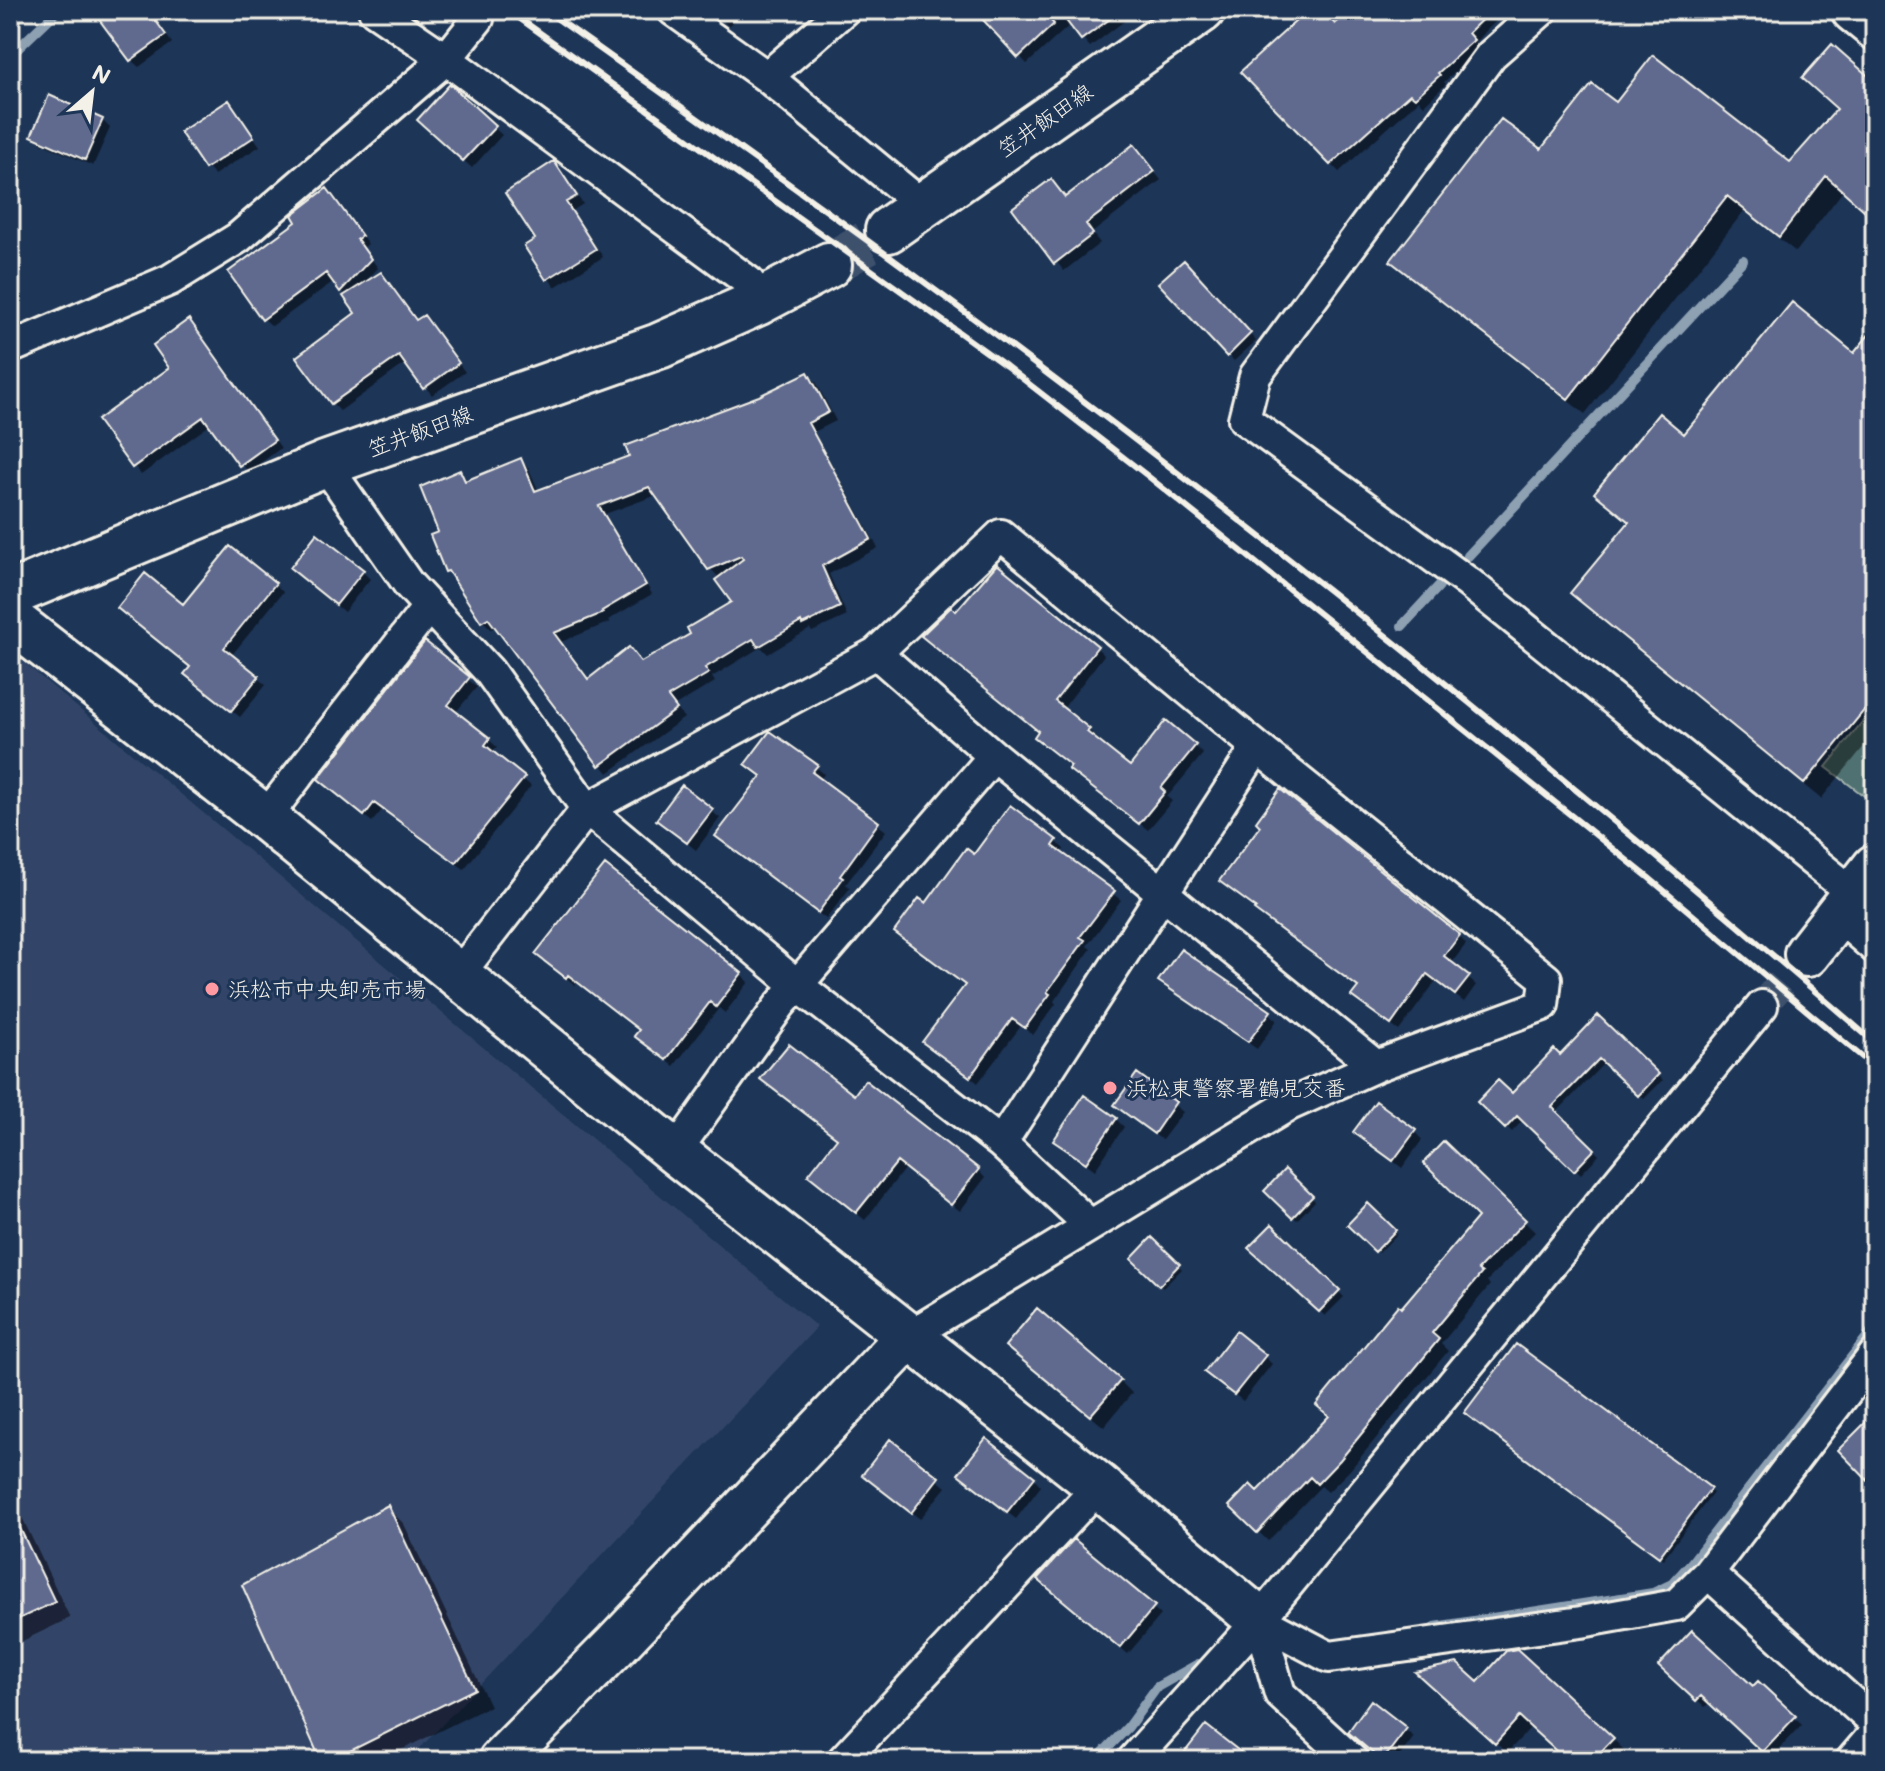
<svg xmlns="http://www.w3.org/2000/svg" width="1885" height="1771" viewBox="0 0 1885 1771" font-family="Mali,'Klee One',sans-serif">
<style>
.built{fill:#314568}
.green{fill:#4f7171;stroke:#a2b1ac;stroke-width:2}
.shadow{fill:#0007;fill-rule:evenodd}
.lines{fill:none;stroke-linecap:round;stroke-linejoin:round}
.stream{stroke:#8ea1b3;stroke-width:10}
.building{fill:#606b8f;stroke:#f4f1e8;stroke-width:2;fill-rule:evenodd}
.street-tunnel{stroke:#3d516d;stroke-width:30;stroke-dasharray:30 15;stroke-linecap:butt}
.secondary-tunnel{stroke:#3d516d;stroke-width:44;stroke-dasharray:44 22;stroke-linecap:butt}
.street-casing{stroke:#f4f1e8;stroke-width:36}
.secondary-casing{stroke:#f4f1e8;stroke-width:50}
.street{stroke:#1d3557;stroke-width:30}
.secondary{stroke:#1d3557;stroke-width:44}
.rail{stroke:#f4f1e8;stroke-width:6}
.poi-dot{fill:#ff9aa2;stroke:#1d3557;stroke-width:3}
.labels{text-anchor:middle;stroke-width:6;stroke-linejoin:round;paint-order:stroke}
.street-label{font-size:22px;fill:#f4f1e8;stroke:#1d3557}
.poi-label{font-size:22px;fill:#f4f1e8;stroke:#1d3557;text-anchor:start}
</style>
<rect width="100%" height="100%" fill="#1d3557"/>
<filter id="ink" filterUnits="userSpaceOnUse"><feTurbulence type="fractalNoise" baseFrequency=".0125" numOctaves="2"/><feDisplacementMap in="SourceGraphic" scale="16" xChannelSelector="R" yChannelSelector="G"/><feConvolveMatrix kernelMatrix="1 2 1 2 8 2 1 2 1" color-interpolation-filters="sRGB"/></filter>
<g filter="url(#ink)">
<!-- built -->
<path class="built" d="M10,651L817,1327L408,1761H10Z"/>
<!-- green -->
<path class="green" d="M1875,706V804L1826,767Z"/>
<!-- shadow -->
<path class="shadow" d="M10,10H26L10,17Z
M102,10H148L172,43L139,67L131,60Z
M712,10H746L728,26Z
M994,10H1139L1090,47L1071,24L1027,64L985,18Z
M1311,10H1319L1335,27L1354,10H1507L1475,42L1480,49L1444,82L1446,84L1424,105L1419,100L1339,172L1243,73Z
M1875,84V219L1843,191L1796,252L1744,211L1585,414L1409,277L1392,260L1541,152L1617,105L1790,164Z
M450,87L502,135L472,168L428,128Z
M229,102L260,146L214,175L207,167Z
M102,120L110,128L93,166L41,143L33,135Z
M1134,147L1161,180L1092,233L1100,243L1064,271L1014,209L1066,199Z
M554,164L583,204L572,211L603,257L555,287L527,247L538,240Z
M334,198L368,244L363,248L378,268L364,283L417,322L424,317L465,372L432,395L406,363L340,411L332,403L358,313L334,281L272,326L264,319Z
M10,259L17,275L10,278Z
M1184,263L1256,341L1234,361L1161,283Z
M189,321L281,448L248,472L211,424L141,475L100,421L172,368Z
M1875,330V733L1821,799L1589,610L1573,593L1631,523L1684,436L1854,355Z
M808,374L816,382L836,421L814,432L878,548L829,574L847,616L812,632L810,629L768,654L761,647L712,677L715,682L675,706L684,718L608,773L496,626L491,629L483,621L447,571L441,533L460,473L469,482L521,460L529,469L539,492L632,457ZM657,495L710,568L720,579L734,603L693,634L642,664L589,680L561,642L610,622L608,620L652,594L605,514Z
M363,572L370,579L344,612L300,576Z
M275,584L283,592L231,656L266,685L240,717L195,681L183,606Z
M425,644L477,687L455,713L489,740L497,747L492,753L531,786L464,869L383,809L372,822L328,787Z
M932,644L1096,647L1104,655L1062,710L1089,730L1096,738L1094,741L1130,769L1195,746L1203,754L1167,797L1172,801L1148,830L1079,777L1040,732Z
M748,764L816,767L824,774L820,780L886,831L846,884L850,888L826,919L725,843L762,777Z
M683,788L720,818L696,850L667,827Z
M1011,808L1056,842L1064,849L1061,854L1121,900L1087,946L1091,949L1054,1001L1056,1004L1033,1035L1021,1026L978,1083L925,1042L967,986L926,905L974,857Z
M1459,936L1466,944L1451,964L1476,985L1464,1002L1436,981L1399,1031L1361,1003Z
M537,954L741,974L749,982L725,1013L719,1008L674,1066L645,1044L641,1031L577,982L575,985Z
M1169,988L1269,1013L1277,1020L1257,1049Z
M1598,1018L1663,1080L1644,1099L1605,1062L1556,1113L1599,1155L1581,1174L1523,1120L1512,1132L1480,1102L1512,1096L1560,1057Z
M1137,1076L1183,1112L1162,1140L1125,1112Z
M854,1097L978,1170L985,1178L960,1211L905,1168L865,1220L818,1183Z
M1116,1119L1124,1127L1095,1170L1056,1141Z
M1356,1132H1415L1422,1140L1402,1168Z
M1444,1144L1535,1232L1487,1281L1490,1285L1441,1344L1448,1351L1350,1470L1328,1492L1321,1486L1268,1541L1232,1506L1257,1493L1331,1417L1480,1217Z
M1285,1172L1315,1201L1297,1220L1267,1191Z
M1368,1206L1397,1234L1379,1253L1349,1224Z
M1272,1227L1344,1297L1325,1316L1251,1248Z
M1152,1240L1182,1269L1163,1288L1134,1259Z
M1516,1347L1713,1493L1663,1559L1470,1416Z
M1264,1356L1272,1364L1243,1401L1215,1379Z
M1020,1358L1120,1381L1132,1393L1104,1427Z
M890,1442L946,1487L920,1519L872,1482Z
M1034,1478L1041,1486L1016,1519L968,1482Z
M10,1492L70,1618L10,1647Z
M388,1508L404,1524L490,1706L379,1761H324Z
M1047,1586L1153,1608L1161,1615L1128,1654Z
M1661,1666L1753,1689L1758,1683L1802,1725L1771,1758L1710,1702L1705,1707Z
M1429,1683L1478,1685L1613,1739L1624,1750L1613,1761H1569L1531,1727L1507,1753Z
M1371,1703L1414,1737L1396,1761H1383L1358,1739Z"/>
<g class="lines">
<!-- stream -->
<path class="stream" d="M10,56L58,10
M1468,556L1743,260
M1402,626L1439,586
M1435,1627L1653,1593L1672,1584L1692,1562L1875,1327
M1095,1761L1128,1727L1157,1687L1198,1664"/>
</g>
<!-- building -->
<path class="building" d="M92,10H148L166,35L130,61Z
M974,10H1041L1054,24L1018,58Z
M1058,10H1122L1081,40Z
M1308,10H1321L1335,24L1351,10H1492L1468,33L1474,40L1438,73L1440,75L1415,98L1410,94L1330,165L1240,72Z
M1832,44L1875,82V220L1826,176L1779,237L1727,196L1568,399L1390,261L1501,119L1541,149L1592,84L1616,102L1653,55L1790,162L1837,109L1802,78Z
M450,84L496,126L463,161L417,120Z
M49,95L103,119L85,160L31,136Z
M229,100L254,137L205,169L180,132Z
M1134,144L1155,171L1086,224L1093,234L1054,264L1012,208L1051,179L1065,197Z
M554,161L577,196L566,202L596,249L546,280L524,246L535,239L505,193Z
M327,188L362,236L357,239L371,259L340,292L326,273L262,320L228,272L296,222L292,215Z
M1184,260L1251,333L1227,357L1158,283Z
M381,272L416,320L424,315L459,363L423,389L399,356L331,404L296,357L355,313L343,296Z
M1792,302L1854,353L1875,327V697L1804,784L1570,593L1629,522L1594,493L1659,413L1684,434Z
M189,319L275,440L239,466L203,417L132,468L97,420L169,368L153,345Z
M808,372L829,412L808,423L871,539L822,566L840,607L802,625L801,622L758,647L753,639L705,668L709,673L668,697L677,709L599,766L488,618L481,622L448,571L445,572L430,535L438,532L420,487L460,470L465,481L521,458L535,491L629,456L625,446L759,396ZM649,487L708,570L741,556L743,559L715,580L731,602L687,628L690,634L641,662L629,647L588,679L554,633L603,613L602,611L646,585L599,506Z
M317,533L364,570L336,605L290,568Z
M230,546L276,583L224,648L259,676L231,711L184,674L190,667L117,608L145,573L183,604Z
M997,564L1098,646L1055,701L1090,729L1087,732L1130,766L1166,720L1196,745L1161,788L1165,792L1139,824L1068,769L1071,766L1034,737L1038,731L921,636L951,607L956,611Z
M425,641L470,677L448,705L490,738L485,745L525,777L456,863L374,803L364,816L318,779Z
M770,731L818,765L812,772L879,822L840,876L843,878L818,913L715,836L761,776L745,764Z
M682,785L713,809L687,843L656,820Z
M1280,789L1460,935L1444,956L1470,976L1455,995L1427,974L1391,1025L1351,996L1358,987L1254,910L1256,908L1219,881L1260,826L1256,822Z
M1010,805L1057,840L1053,846L1115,891L1080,937L1085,940L1047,992L1050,994L1025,1028L1012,1019L970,1077L922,1042L965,985L894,932L919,898L926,903L966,848L974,854Z
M605,865L742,973L716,1007L710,1002L666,1060L634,1036L639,1030L568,975L566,978L535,954Z
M1181,949L1271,1011L1248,1042L1158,981Z
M1598,1015L1659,1074L1638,1096L1599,1059L1552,1107L1595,1149L1574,1171L1517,1116L1505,1129L1477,1102L1498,1080L1512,1093L1554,1049L1560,1055Z
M789,1044L854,1095L865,1080L979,1169L951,1205L897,1162L856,1213L808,1175L837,1138L760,1079Z
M1137,1073L1176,1102L1154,1134L1114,1105Z
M1084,1095L1117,1118L1086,1163L1053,1141Z
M1376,1101L1416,1130L1393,1161L1353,1132Z
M1444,1141L1526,1220L1478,1270L1482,1273L1432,1333L1439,1339L1340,1460L1317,1484L1310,1477L1257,1533L1229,1506L1250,1484L1257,1491L1329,1416L1316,1405L1398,1305L1401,1308L1478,1217L1423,1163Z
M1285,1169L1313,1196L1292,1218L1264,1191Z
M1368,1203L1396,1230L1375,1252L1347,1225Z
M1272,1224L1340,1290L1319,1312L1248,1248Z
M1152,1237L1180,1264L1159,1286L1131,1259Z
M1037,1308L1121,1380L1090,1416L1005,1346Z
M1236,1331L1266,1355L1234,1395L1204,1372Z
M1516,1344L1711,1488L1659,1557L1464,1413Z
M1875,1413V1488L1838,1450Z
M986,1438L1035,1477L1007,1512L958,1474Z
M890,1439L939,1477L911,1513L862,1475Z
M388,1505L475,1689L330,1761H321L242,1585Z
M10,1507L55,1602L10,1623Z
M1074,1539L1155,1606L1120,1648L1037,1579Z
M1692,1630L1753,1686L1758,1681L1796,1716L1762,1752L1701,1696L1696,1701L1658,1666Z
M1517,1649L1614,1738L1592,1761H1567L1519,1717L1495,1744L1415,1672L1457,1663L1478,1682L1506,1651Z
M1371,1700L1407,1728L1382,1761L1348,1732Z
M1206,1725L1252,1761H1178Z"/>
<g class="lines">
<!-- street-tunnel -->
<path class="street-tunnel" d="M1762,1006L1807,954"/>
<!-- secondary-tunnel -->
<path class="secondary-tunnel" d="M829,265L888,230"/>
<!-- street casing -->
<g class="street-casing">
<path id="street" d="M673,10L767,77L921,204
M1542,10L1491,55L1255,376L1244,419L1469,583L1854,894
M478,19L446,59L749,282L759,302
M767,77L844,10
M10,348L170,280L238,238L446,59L374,10
M325,464L409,585L489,671L587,809L797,985L1001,1143L1090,1225
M876,653L994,756L1376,1066
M265,818L429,606
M1838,916L1875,948
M459,974L587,809L876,653L1001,535L1257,747L1546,979L1543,1005L1376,1066L1289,1105L909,1336
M1001,1143L1257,747
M675,1152L780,1005L994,756
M1708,1573L1875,1723
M1259,1620L1329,1657L1581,1622L1676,1605L1708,1573L1875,1354
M1259,1620L1280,1694L1353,1761
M842,1761L1099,1486
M1132,1761L1259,1620L1762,1006
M1851,1761L1875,1733"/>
</g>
<!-- secondary casing -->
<g class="secondary-casing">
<path id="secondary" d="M1854,10L1875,27
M888,230L1202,10
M10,594L325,464L659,346L759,302L829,265
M10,619L265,818L675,1152L1099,1486L1259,1620
M1807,954L1875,867
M501,1761L616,1645L909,1336"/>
</g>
<!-- street -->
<use href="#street" class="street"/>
<!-- secondary -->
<use href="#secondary" class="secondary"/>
<!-- rail -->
<path class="rail" d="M508,10L1006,366L1149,477L1648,877L1875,1068
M545,10C702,121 858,232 1012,347C1308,568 1596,801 1875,1043"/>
</g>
</g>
<!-- markers -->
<g class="poi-dot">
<circle cx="212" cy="989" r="8"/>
<circle cx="1110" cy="1088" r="8"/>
</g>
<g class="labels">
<!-- street labels -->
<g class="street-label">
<text transform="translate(1045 120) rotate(-35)" y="8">笠井飯田線</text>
<text transform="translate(420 431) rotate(-20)" y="8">笠井飯田線</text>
</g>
<!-- poi labels -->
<g class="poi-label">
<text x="228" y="997">浜松市中央卸売市場</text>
<text x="1126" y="1096">浜松東警察署鶴見交番</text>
</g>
</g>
<!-- margin -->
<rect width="1885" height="1771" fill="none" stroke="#1d3557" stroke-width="40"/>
<rect x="20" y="20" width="1845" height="1731" fill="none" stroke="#f4f1e8" stroke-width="3" filter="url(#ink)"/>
<!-- north arrow -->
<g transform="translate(92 92) rotate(28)" stroke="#1d3557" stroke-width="6" paint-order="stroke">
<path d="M0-6L14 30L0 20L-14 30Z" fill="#f4f1e8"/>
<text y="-12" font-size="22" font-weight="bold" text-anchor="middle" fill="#f4f1e8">N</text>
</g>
</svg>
